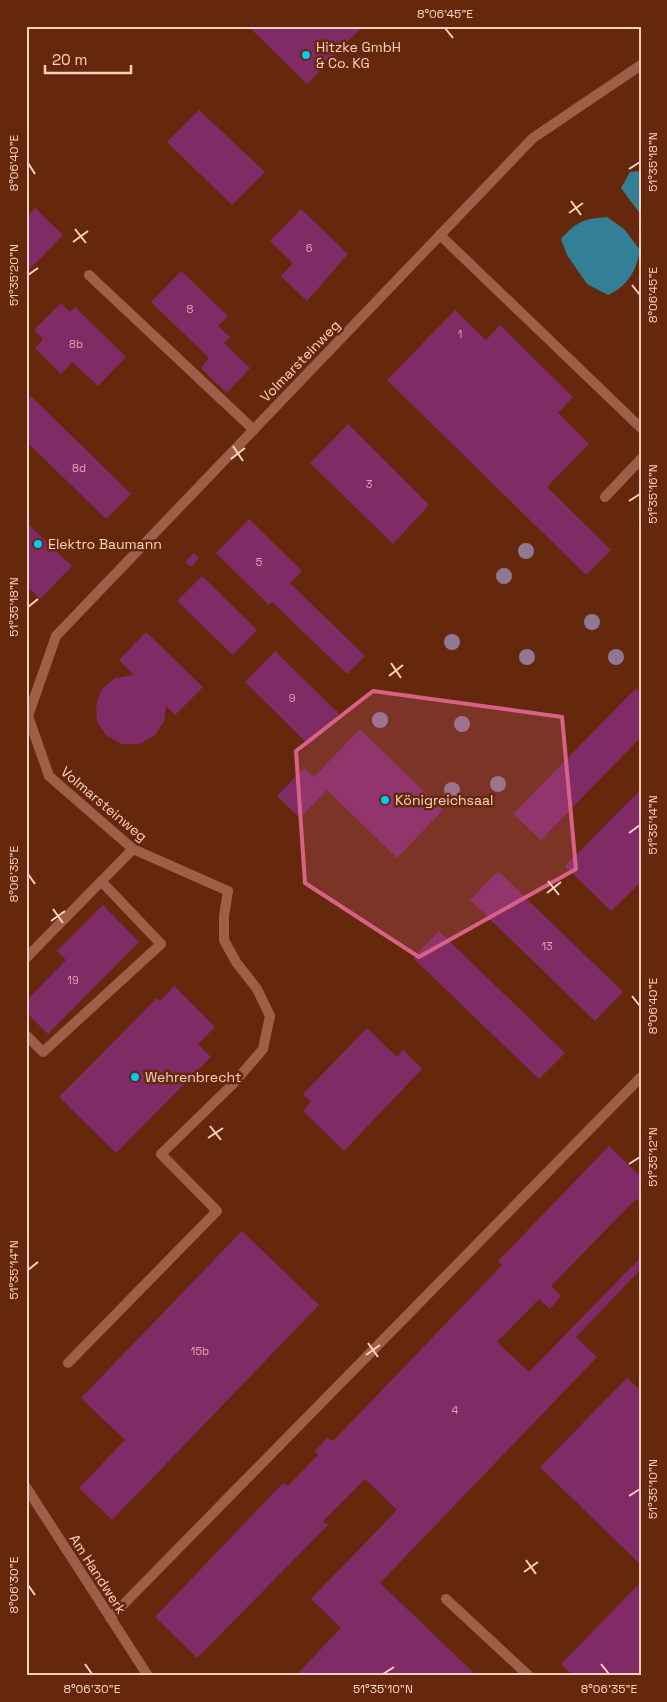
<svg xmlns="http://www.w3.org/2000/svg" width="667" height="1702" viewBox="0 0 667 1702" font-family="'Space Grotesk',sans-serif">
<style>
.water{fill:#327f96}
.building{fill:#802a66}
.lines{fill:none;stroke-linecap:round;stroke-linejoin:round}
.service{stroke:#9d5f47;stroke-width:10}
.minor{stroke:#9d5f47;stroke-width:10}
.tree{fill:#907792}
.marked{fill:#d86285;fill-opacity:0.2;stroke:#d86285;stroke-width:4;stroke-linejoin:round}
.ticks{fill:none;stroke:#f8d1c3;stroke-width:2}
.poi-dot{fill:#00cbf8;stroke:#65280d;stroke-width:2}
.labels{text-anchor:middle;stroke-width:5;stroke-linejoin:round;paint-order:stroke}
.number-label{font-size:11px;fill:#daa7ac}
.poi-label{font-size:14px;fill:#f8d1c3;stroke:#65280d;text-anchor:start}
.street-label{font-size:14px;fill:#f8d1c3;stroke:#65280d}
.neatline{fill:none;stroke:#f8d1c3;stroke-width:2}
.ticks-label{font-size:12px;text-anchor:middle;fill:#f8d1c3}
</style>
<rect width="100%" height="100%" fill="#65280d"/>
<!-- water -->
<path class="water" d="M641,171V215L621,188L630,172Z
M607,217L624,229L640,250C636,271 628,286 608,295L587,284L567,255L561,239C577,221 584,219 607,217Z"/>
<!-- building -->
<path class="building" d="M248,26H363L307,84Z
M199,110L265,172L232,205L167,142Z
M35,208L63,235L26,273V218Z
M301,209L348,254L307,301L281,276L293,263L270,241Z
M181,271L228,316L218,326L230,337L224,343L250,368L227,393L201,368L209,358L151,302Z
M61,303L70,312L75,307L126,357L98,386L72,362L61,374L35,348L43,339L34,330Z
M455,310L486,340L500,325L573,397L558,413L589,444L547,487L611,550L586,575L387,380Z
M31,396L131,494L106,519L26,441V401Z
M348,424L429,505L393,544L310,463Z
M249,519L302,571L290,583L365,656L347,674L272,602L269,605L216,553Z
M26,522L72,566L40,599L26,585Z
M194,553L199,558L191,567L185,562Z
M202,576L257,630L233,655L177,601Z
M146,632L203,687L175,715L166,706L164,722L154,736L139,744H122L107,736L97,722L96,705L102,689L115,678L134,675L119,660Z
M275,651L339,714L309,745L245,682Z
M636,688L641,693V737L541,840L513,814Z
M360,729L443,810L397,858L327,790L300,818L277,796L304,768L314,777Z
M641,789V882L611,911L565,866Z
M498,871L623,992L595,1021L470,900Z
M103,905L139,942L48,1034L26,1012V1001L66,960L57,951Z
M439,931L565,1053L539,1079L413,958Z
M174,986L215,1027L198,1044L211,1057L116,1153L59,1097L157,998L160,1001Z
M367,1028L397,1057L403,1050L422,1069L344,1151L303,1111L311,1102L303,1094Z
M609,1146L641,1177V1202L636,1199L551,1286L561,1296L550,1309L539,1299L497,1342L529,1372L641,1257V1269L576,1337L597,1357L380,1583L477,1676H302L299,1672L341,1628L311,1599L397,1510L365,1479L323,1521L328,1525L197,1658L155,1617L283,1483L288,1486L318,1455L315,1451L327,1438L333,1441L484,1284L502,1265L498,1261Z
M242,1231L319,1305L112,1520L79,1488L125,1440L81,1398Z
M627,1378L641,1391V1565L540,1467Z
M641,1582V1676H574L561,1664Z"/>
<g class="lines">
<!-- service -->
<path class="service" d="M440,235L641,428
M89,275L254,430
M605,497L641,459
M26,958L133,849
M26,1035L43,1052L161,944L101,881
M68,1363L217,1211L161,1154L233,1084L263,1049L270,1016L257,989L236,962L224,940V916L228,891
M446,1599L529,1676
M110,1618L641,1077"/>
<!-- minor -->
<path class="minor" d="M228,891L133,849L49,776L28,716L56,636L533,138L641,65
M26,1487L148,1676"/>
</g>
<!-- trees -->
<g class="tree">
<circle cx="526" cy="551" r="8"/>
<circle cx="504" cy="576" r="8"/>
<circle cx="592" cy="622" r="8"/>
<circle cx="452" cy="642" r="8"/>
<circle cx="527" cy="657" r="8"/>
<circle cx="616" cy="657" r="8"/>
<circle cx="380" cy="720" r="8"/>
<circle cx="462" cy="724" r="8"/>
<circle cx="498" cy="784" r="8"/>
<circle cx="452" cy="790" r="8"/>
</g>
<!-- marked area -->
<path class="marked" d="M373,691L562,717L576,869L419,957L305,883L296,751Z"/>
<!-- ticks -->
<path class="ticks" d="M445,28L453,38M28,163L35,174M629,169L640,162M571,201L581,215M569,213L583,203M75,229L86,243M73,242L88,231M28,275L38,268M632,285L640,295M233,446L243,461M231,459L245,448M629,501L640,494M28,607L38,599M391,663L401,678M389,676L403,665M629,833L640,825M28,874L35,884M548,881L559,895M547,893L561,882M53,909L63,923M51,921L65,911M632,996L640,1006M210,1126L221,1140M208,1138L223,1128M629,1164L640,1157M28,1270L38,1262M368,1343L378,1357M366,1355L380,1345M629,1496L640,1489M526,1560L536,1574M524,1572L538,1562M28,1585L35,1595M85,1664L92,1674M601,1664L609,1674M383,1674L394,1667"/>
<!-- markers -->
<g class="poi-dot">
<circle cx="306" cy="55" r="5"/>
<circle cx="38" cy="544" r="5"/>
<circle cx="385" cy="800" r="5"/>
<circle cx="135" cy="1077" r="5"/>
</g>
<g class="labels">
<!-- number labels -->
<g class="number-label">
<text x="309" y="252">6</text>
<text x="190" y="313">8</text>
<text x="460" y="338">1</text>
<text x="76" y="348">8b</text>
<text x="79" y="472">8d</text>
<text x="369" y="488">3</text>
<text x="259" y="566">5</text>
<text x="292" y="702">9</text>
<text x="547" y="950">13</text>
<text x="73" y="984">19</text>
<text x="200" y="1355">15b</text>
<text x="455" y="1414">4</text>
</g>
<!-- poi labels -->
<g class="poi-label">
<text x="316" y="52">Hitzke GmbH<tspan x="316" dy="16">&amp; Co. KG</tspan></text>
<text x="48" y="549">Elektro Baumann</text>
<text x="395" y="805">Königreichsaal</text>
<text x="145" y="1082">Wehrenbrecht</text>
</g>
<!-- street labels -->
<g class="street-label">
<text transform="translate(300 361) rotate(-46)" y="5">Volmarsteinweg</text>
<text transform="translate(104 804) rotate(40)" y="5">Volmarsteinweg</text>
<text transform="translate(98 1574) rotate(57)" y="5">Am Handwerk</text>
</g>
</g>
<!-- border -->
<rect width="667" height="1702" fill="none" stroke="#65280d" stroke-width="55"/>
<!-- scale -->
<path d="M45 65v8h86v-8" fill="none" stroke="#f8d1c3" stroke-width="2.5"/>
<text x="52" y="65" font-size="15" fill="#f8d1c3" stroke="#65280d" stroke-width="4" paint-order="stroke">20 m</text>
<rect x="28" y="28" width="612" height="1646" class="neatline"/>
<g class="ticks-label">
<text x="445" y="18">8°06'45"E</text>
<text transform="translate(653 162) rotate(-90)" y="4">51°35'18"N</text>
<text transform="translate(14 163) rotate(-90)" y="4">8°06'40"E</text>
<text transform="translate(14 275) rotate(-90)" y="4">51°35'20"N</text>
<text transform="translate(653 295) rotate(-90)" y="4">8°06'45"E</text>
<text transform="translate(653 494) rotate(-90)" y="4">51°35'16"N</text>
<text transform="translate(14 607) rotate(-90)" y="4">51°35'18"N</text>
<text transform="translate(653 825) rotate(-90)" y="4">51°35'14"N</text>
<text transform="translate(14 874) rotate(-90)" y="4">8°06'35"E</text>
<text transform="translate(653 1006) rotate(-90)" y="4">8°06'40"E</text>
<text transform="translate(653 1157) rotate(-90)" y="4">51°35'12"N</text>
<text transform="translate(14 1270) rotate(-90)" y="4">51°35'14"N</text>
<text transform="translate(653 1489) rotate(-90)" y="4">51°35'10"N</text>
<text transform="translate(14 1585) rotate(-90)" y="4">8°06'30"E</text>
<text x="92" y="1693">8°06'30"E</text>
<text x="383" y="1693">51°35'10"N</text>
<text x="609" y="1693">8°06'35"E</text>
</g>
</svg>
